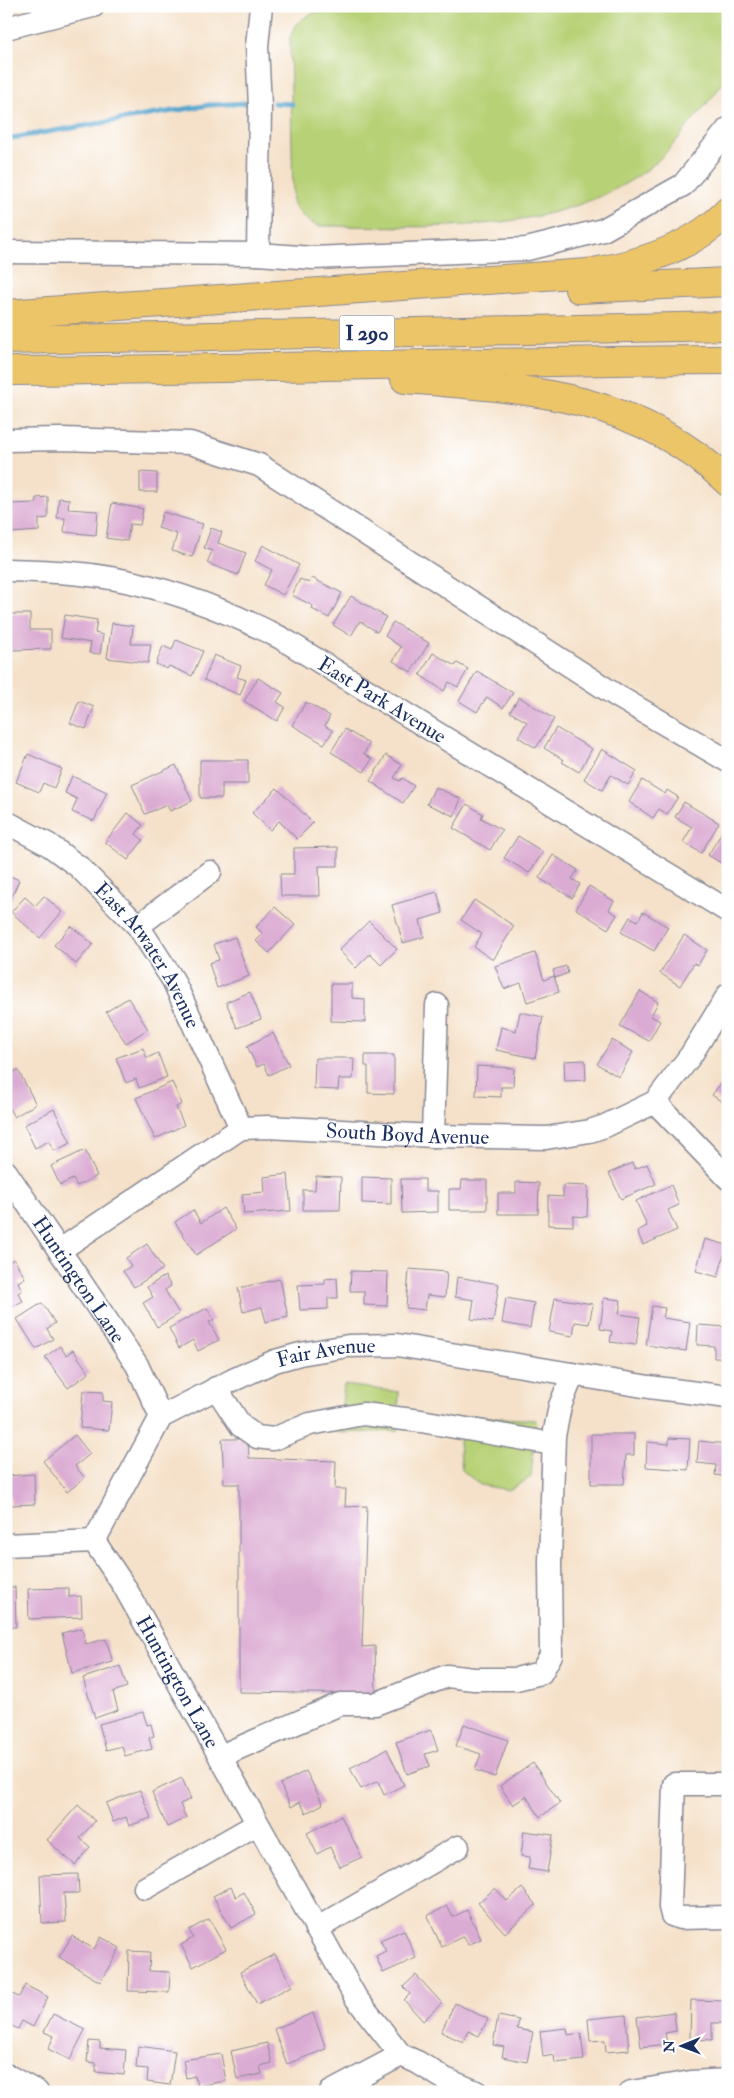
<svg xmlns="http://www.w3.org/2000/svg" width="734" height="2098" viewBox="0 0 734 2098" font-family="'IM FELL Double Pica',serif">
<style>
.green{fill:#b7d176;stroke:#69806a}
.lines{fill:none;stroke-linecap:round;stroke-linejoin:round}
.stream{stroke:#54a4ce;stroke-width:5}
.building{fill:#dbacd3}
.minor-casing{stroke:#888894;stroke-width:25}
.highway-casing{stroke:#888894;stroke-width:30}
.minor{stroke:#fff;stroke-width:22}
.highway{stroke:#edc569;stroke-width:28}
.labels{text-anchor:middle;stroke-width:4.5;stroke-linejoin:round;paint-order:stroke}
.shield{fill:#fff;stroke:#5f6d8e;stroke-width:1}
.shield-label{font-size:20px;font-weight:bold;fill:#1b2f5e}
.street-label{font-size:21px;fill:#1b2f5e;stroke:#fff}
</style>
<rect width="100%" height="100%" fill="#fff"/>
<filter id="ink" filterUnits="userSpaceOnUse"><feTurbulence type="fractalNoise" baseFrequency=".02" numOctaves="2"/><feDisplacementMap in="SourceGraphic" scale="10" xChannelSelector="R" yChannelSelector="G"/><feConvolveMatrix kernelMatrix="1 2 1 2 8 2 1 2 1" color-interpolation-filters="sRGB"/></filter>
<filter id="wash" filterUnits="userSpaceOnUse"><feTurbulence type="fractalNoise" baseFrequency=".0096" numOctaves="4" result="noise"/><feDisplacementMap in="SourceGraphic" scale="20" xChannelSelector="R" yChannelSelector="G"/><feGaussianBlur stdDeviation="1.12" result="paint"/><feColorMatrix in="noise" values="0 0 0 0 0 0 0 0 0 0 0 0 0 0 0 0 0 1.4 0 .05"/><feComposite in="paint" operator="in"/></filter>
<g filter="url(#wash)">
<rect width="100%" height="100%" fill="#f5e1c9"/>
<!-- green -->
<path class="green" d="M351,6H728C728,25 731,57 728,74C726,82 698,114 691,122C676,142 660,162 638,176C544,237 426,226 318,226C306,221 299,214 293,202L290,38C298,10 326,10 351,6Z
M344,1385L399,1392L398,1431L339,1433Z
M469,1416L536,1420L531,1477L509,1490L480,1485L462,1470L459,1442Z"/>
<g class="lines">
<!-- stream -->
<path class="stream" d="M274,103L292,104
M6,139L209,105L247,103"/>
</g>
<g id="blocks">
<!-- building -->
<path class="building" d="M140,472L157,473V492H140Z
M48,497V518L39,519V531L10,533L9,504L36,503V498Z
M59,498L69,499L68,509L98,511L96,535L64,532L65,518H57Z
M112,503L143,509L140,525L130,524L127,541L106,538Z
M163,512L203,524L192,557L172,551L177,534L158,528Z
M211,528L222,532L218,543L246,553L238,575L207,563L212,551L204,548Z
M263,545L299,565L283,595L264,585L272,570L255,561Z
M312,578L342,593L329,618L312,609L313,606L292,595L300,579L309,583Z
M351,596L386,617L377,632L360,621L351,636L333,625Z
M9,614H30V630H51V649L10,650Z
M65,615L97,620L95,633L103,635L100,654L89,653L91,643L61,638Z
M393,622L429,643L411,672L393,661L401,647L385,636Z
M112,623L133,626L131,644H151L148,663L107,658Z
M176,640L203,651L192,676L169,666L167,669L156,664L163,646L172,650Z
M433,653L455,666L457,663L468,669L458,687L449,682L444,691L420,675Z
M214,655L241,666L237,677L246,680L240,695L204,680Z
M477,671L513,693L503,708L487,697L477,712L459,701Z
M258,678L283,693L277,702L285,707L277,721L244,701Z
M519,697L554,719L536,748L518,737L527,722L510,712Z
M79,701L94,707L86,729L70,723Z
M306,702L330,716L325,726L333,731L324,744L292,725Z
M556,728L592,749L579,772L562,762L564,760L544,748Z
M345,729L369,744L364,754L372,759L364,772L331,752Z
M602,749L637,771L628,785L611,775L602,790L584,779Z
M28,754L62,769L54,788L43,783L39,792L16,782Z
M386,755L402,765L394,778L400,781L402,778L414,786L403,803L370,781Z
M200,760H248V784H222V798H200Z
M176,765L192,801L170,811L167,805L145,814L132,785Z
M72,776L107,792L94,821L72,812L77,799L65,793Z
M642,780L665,794L667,790L678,797L667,814L659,809L653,818L629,802Z
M435,787L461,799L454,816L427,804Z
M277,788L313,823L297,839L279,821L270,830L252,813Z
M684,802L719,823L701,853L683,842L692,827L675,817Z
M467,804L483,814L481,818L502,830L490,850L453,828Z
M128,813L143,825L136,834L143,840L128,860L105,842Z
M726,826L728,827L726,866L708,855Z
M518,836L543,852L529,873L504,858Z
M338,847V866H319L320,896H281L280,874H294V848Z
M553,855L578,870L572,879L580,884L572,898L539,878Z
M6,874L19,880L8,906L6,905Z
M589,886L614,901L609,910L617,915L608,929L576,909Z
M437,892L443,913L420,920L424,937L403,943L392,905Z
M44,896L62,912L40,938L11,912L25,897L35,906Z
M474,900L514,926L493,960L474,947L482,934L461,920Z
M275,907L295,925L269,953L256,941L263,934L256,927Z
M643,912L668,927L654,951L621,932L630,917L638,921Z
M369,921L397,949L381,965L370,954L356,968L339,950Z
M71,926L93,944L76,964L54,945Z
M684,935L707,950L698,965L694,963L680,986L660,973Z
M235,937L249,976L217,988L209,963L219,960L214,944Z
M535,953L544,980L554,976L559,992L527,1002L521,983L504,989L495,966Z
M566,966L568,973L555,978L553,970Z
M331,984H352V998L365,999V1022L331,1021Z
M640,991L658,1002L651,1016L660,1021L649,1041L620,1026Z
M250,992L261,1019L237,1028L226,1002Z
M128,998L148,1029L126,1043L106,1012Z
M520,1012L543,1017L535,1058L496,1050L501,1027L516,1031Z
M273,1033L289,1065L269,1075L264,1064L257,1067L247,1046Z
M612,1040L633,1052L619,1077L597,1064Z
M143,1048L147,1058L158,1053L167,1077L139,1088L136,1079L126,1083L116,1058Z
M365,1055H394V1094L368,1093V1066H365Z
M315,1058H354L353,1079H339L338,1090L314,1089Z
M585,1060L586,1080L565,1081L564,1061Z
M477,1066L514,1068L513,1087H501V1097L476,1096Z
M18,1070L36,1104L14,1117L6,1103V1076Z
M728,1074V1106L712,1095Z
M172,1082L182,1104L176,1107L184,1125L155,1139L136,1098Z
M54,1109L71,1143L54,1151L49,1141L35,1148L24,1125Z
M85,1150L97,1176L77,1186L73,1179L60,1185L51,1166Z
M632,1163L635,1169L647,1164L656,1184L621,1199L609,1173Z
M288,1174L291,1211L244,1214L242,1194L265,1192L264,1177Z
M316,1176L341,1177L340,1210H303V1190H315Z
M362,1177L391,1178V1204L362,1203Z
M401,1179H425V1191H438V1212L402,1213Z
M462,1180H487V1210H449V1189H461Z
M516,1182L539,1183L538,1214H498V1193H516Z
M563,1185L588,1186L587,1217L573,1216V1226L548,1225V1196L563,1197Z
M671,1185L679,1205L668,1210L677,1230L643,1245L637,1231L647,1226L636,1201Z
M223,1208L236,1229L196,1255L175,1222L193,1210L201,1223Z
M705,1239L727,1245L718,1277L696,1271Z
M147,1244L163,1269L134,1287L123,1271L131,1266L126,1258Z
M14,1259L25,1278L18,1282L22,1290L18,1293L23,1301L6,1310V1264Z
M409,1269L447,1272L445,1297L427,1295L425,1310L406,1308Z
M351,1271L388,1272L387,1306L364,1305V1291H350Z
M165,1276L171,1286L165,1290L179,1314L157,1327L143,1303L153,1297L147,1287Z
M457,1277L499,1284L493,1322L471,1319L474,1300L455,1297Z
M337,1278L338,1298H328V1309L300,1310L298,1285L325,1284V1279Z
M280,1279L288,1317L266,1322L262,1307L243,1312L238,1288Z
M506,1298L534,1303L530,1328L502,1323Z
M555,1298L593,1304L589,1324L575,1322L573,1336L549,1332Z
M604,1298L621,1300L619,1314L640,1317L636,1345L610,1342L612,1331L600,1329Z
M42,1303L55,1323L47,1329L53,1339L36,1349L17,1319Z
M652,1306L665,1308L663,1318L690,1322L686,1351L646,1345Z
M207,1308L214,1320L209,1322L219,1340L198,1351L193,1340L179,1348L169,1328Z
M698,1325L728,1327V1358H714V1346L697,1345Z
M60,1346L66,1355L73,1350L89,1373L68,1388L45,1357Z
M83,1391L103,1392V1401L112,1402L109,1430L80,1428Z
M591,1434H634V1455H626L624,1484H591Z
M75,1435L90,1454L75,1466L85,1478L67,1492L43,1461Z
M669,1438L690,1439L688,1470L646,1467L647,1442L669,1444Z
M222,1439H248L249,1458L336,1461L335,1489H346L345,1507L367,1506L362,1647L375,1646L376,1694L239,1692V1484H224Z
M699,1441L728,1444V1477L715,1475L716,1465L697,1463Z
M34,1474L35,1504L11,1505L10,1495H6V1476Z
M15,1587L16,1627H6V1588Z
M69,1588V1597L81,1596L82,1617L29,1619L28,1589Z
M82,1628L86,1644L106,1639L113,1662L72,1673L62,1633Z
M120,1666L127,1687L113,1692L118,1710L95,1718L83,1678Z
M143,1712L147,1725L151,1724L154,1736L149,1738L152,1749L125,1756L122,1746L106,1750L99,1724Z
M464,1724L508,1740L495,1777L475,1770L481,1754L456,1746Z
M431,1730L438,1750L425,1754L430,1766L407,1774L396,1742Z
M387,1749L404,1785L384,1795L378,1781L361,1789L350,1768Z
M533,1763L560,1803L540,1817L526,1796L513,1805L500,1786Z
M306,1771L323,1804L306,1813L300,1802L291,1807L280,1784Z
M182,1778L191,1799L180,1804L186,1818L167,1827L152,1792Z
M140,1790L151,1818L129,1826L126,1817L113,1822L106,1803Z
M78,1805L95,1821L80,1838L90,1847L75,1865L47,1840Z
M341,1816L362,1857L340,1867L330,1847L317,1854L307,1833Z
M524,1831L553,1835L547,1872L528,1869L530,1857L521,1856Z
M78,1874L79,1893H64L66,1922L42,1923L40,1875Z
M231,1887L236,1897L244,1892L256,1914L231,1928L213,1896Z
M495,1888L507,1901L522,1888L536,1905L505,1933L478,1903Z
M447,1906L453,1917L467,1910L481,1939L468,1945L464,1936L442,1947L427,1916Z
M209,1919L226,1949L193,1967L181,1945L193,1938L189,1930Z
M404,1930L416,1958L383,1973L376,1956L386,1951L380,1940Z
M72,1936L94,1949L101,1937L120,1948L100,1982L59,1957Z
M129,1951L150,1952L149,1971L170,1972L169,1992L128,1991Z
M275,1954L292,1986L257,2004L240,1972Z
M416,1975L442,2003L423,2021L404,2000L410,1994L403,1987Z
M25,1985L48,1997L33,2027L22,2021L18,2029L6,2023V2000L10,1993L19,1997Z
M691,2000L728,2001V2023H712V2040L690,2039Z
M455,2003L488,2019L479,2036L468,2031L463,2042L441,2032Z
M674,2012L676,2031L665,2033L667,2044L641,2047L637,2017Z
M313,2013L326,2049L287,2064L274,2029Z
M53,2014L85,2030L70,2060L48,2049L54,2036L44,2032Z
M626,2015L629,2050L606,2052L605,2040L590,2041L588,2019Z
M498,2016L519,2020L517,2029L533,2032L527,2062L502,2057L504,2047L493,2045Z
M567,2028L568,2035L581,2033L584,2060L555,2063L554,2055L543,2057L540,2031Z
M89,2041L100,2042V2048L126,2050L124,2075L96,2072V2063L87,2062Z
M267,2043L272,2063L260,2066L262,2074L237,2079L231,2051Z
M138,2046L175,2051L170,2085L147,2082L148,2069L136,2068Z
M221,2054L226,2081L197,2086L195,2076L186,2078L183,2060Z"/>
</g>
</g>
<g filter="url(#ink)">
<use href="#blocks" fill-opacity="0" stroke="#888894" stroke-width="1"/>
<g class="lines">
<!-- minor casing -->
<g class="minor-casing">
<g id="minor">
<path d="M6,28L93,6"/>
<path d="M6,252L258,254L313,258L527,249L603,230L683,185L728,129"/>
<path d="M258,254L260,106L257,46L261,6"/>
<path d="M6,440L62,439L190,443L259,465L617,696L728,761"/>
<path id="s1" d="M6,570C43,571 80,572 116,579C175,590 228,611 281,638L728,911"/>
<path id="s2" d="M6,822L49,845L79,867L138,926L173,980L241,1128"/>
<path d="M138,926L210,872"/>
<path d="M655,1102L728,1178"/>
<path d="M433,1136L437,1005"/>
<path id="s3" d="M6,1172L137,1365L161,1417"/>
<path id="s4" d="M60,1250L241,1128L268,1127L433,1136L546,1138L590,1131L605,1126L655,1102L691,1055L728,995"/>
<path d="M216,1388L241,1426L257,1437L273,1439L310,1424L363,1414L421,1421L553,1444"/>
<path id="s5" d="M94,1541L161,1417L233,1380L275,1361L300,1354L348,1346L397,1345L649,1387L728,1397"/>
<path id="s6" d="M94,1541L124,1586L356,1998L401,2055L417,2062L445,2079L476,2092"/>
<path d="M6,1545L94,1541"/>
<path d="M221,1759L232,1751L340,1704H375L447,1676L474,1679H516L541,1673L551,1655L550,1563L554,1436L560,1406L573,1374"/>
<path d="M728,1784H674L670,1907L672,1915L680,1918L728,1917"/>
<path d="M145,1888L257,1824"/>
<path d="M316,1929L458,1847"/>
<path d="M6,2075L37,2092"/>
<path d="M331,2092L401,2055"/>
<path d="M631,2092L691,2082L728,2080"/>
</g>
</g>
<!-- highway casing -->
<g class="highway-casing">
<path id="highway" d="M579,289L728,282
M6,314L587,273C637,265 692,249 728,211
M6,340L728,326
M6,371C247,369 487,361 728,360
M405,379C527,389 634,393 728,482"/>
</g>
<!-- minor -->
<use href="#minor" class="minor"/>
<!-- highway -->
<use href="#highway" class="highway"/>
</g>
</g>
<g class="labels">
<!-- shield labels -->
<rect class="shield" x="339.5" y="315.5" width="55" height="35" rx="4"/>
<g class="shield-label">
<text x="367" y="340">I 290</text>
</g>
<!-- street labels -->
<g class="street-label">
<text dy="7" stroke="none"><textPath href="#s1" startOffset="405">East Park Avenue</textPath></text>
<text dy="7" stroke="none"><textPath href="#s2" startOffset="199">East Atwater Avenue</textPath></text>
<text dy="7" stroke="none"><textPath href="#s4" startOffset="385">South Boyd Avenue</textPath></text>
<text dy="7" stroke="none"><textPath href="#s3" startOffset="130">Huntington Lane</textPath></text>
<text dy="7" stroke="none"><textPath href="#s5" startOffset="320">Fair Avenue</textPath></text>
<text dy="7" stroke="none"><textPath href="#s6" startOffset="164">Huntington Lane</textPath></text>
</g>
</g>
<!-- margin -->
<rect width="734" height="2098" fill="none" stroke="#fff" stroke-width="25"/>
<!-- north arrow -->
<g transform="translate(682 2046) rotate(269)" stroke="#ffffff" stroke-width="4" paint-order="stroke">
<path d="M0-4L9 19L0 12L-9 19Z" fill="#1b2f5e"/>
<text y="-8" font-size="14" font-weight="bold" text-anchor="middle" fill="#1b2f5e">N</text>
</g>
</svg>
